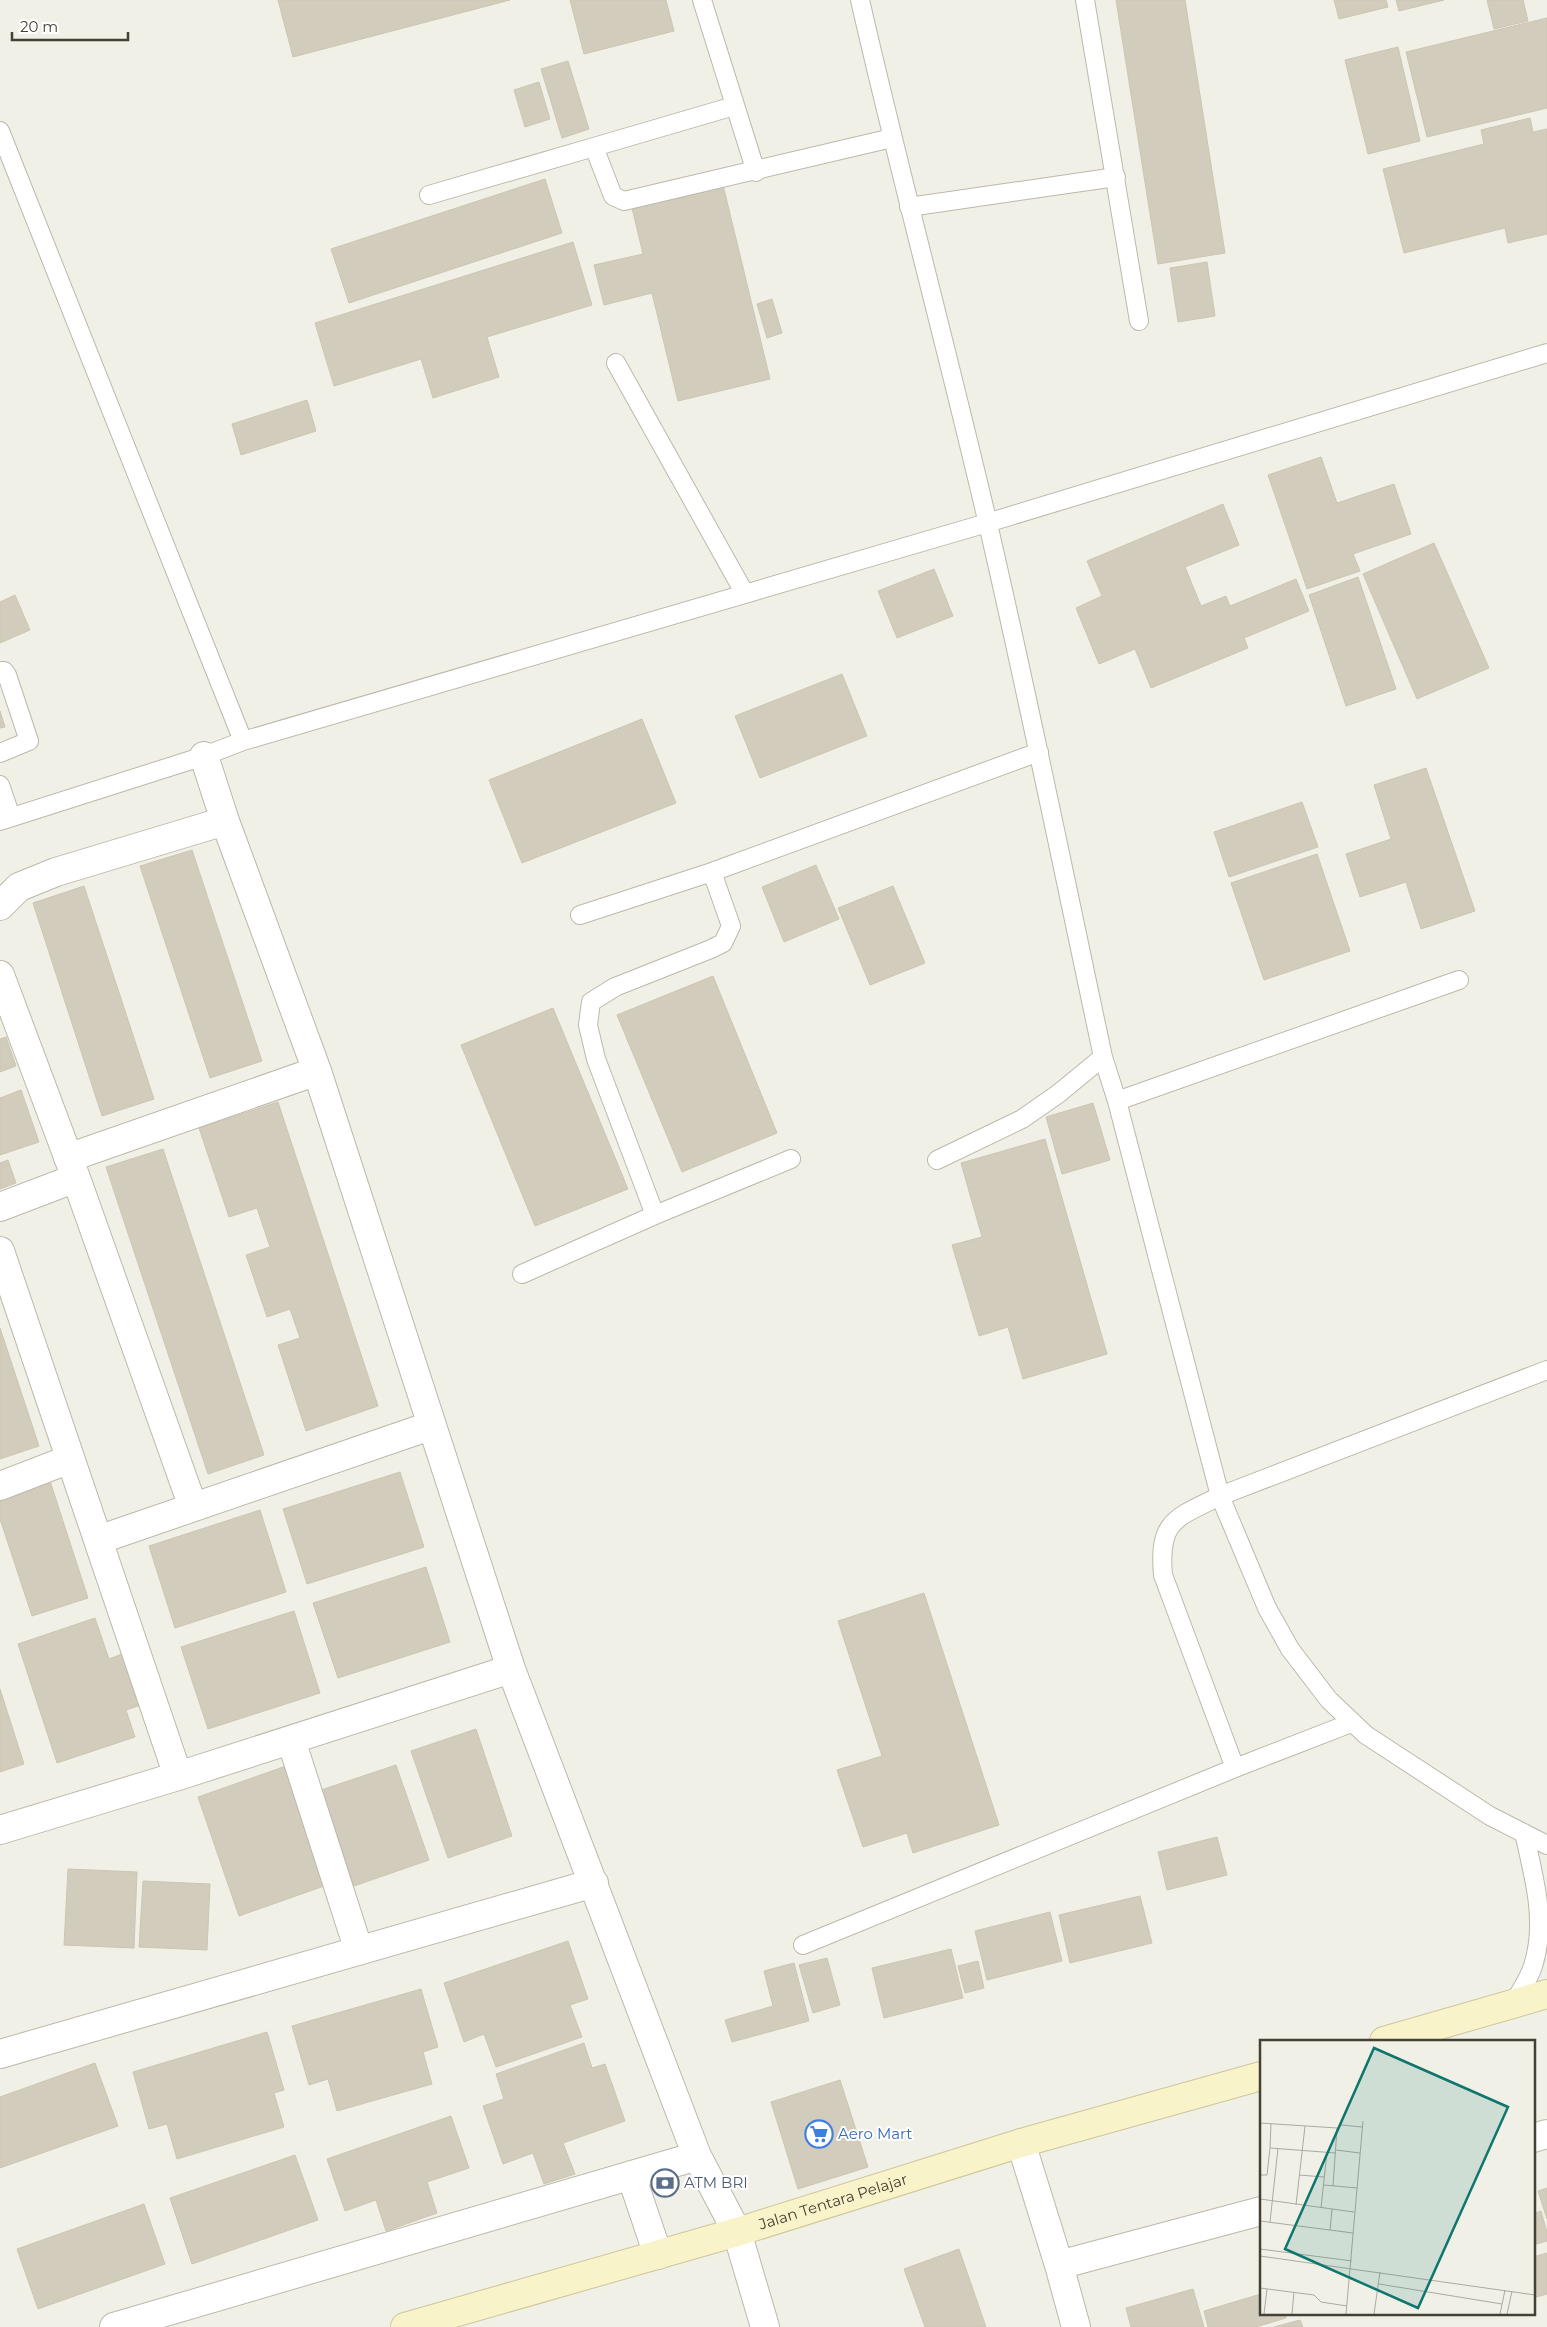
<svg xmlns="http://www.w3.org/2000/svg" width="1547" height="2327" viewBox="0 0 1547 2327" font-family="Montserrat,sans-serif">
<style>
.building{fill:#d2ccbd;stroke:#ccc5b1}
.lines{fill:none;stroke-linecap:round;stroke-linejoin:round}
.service-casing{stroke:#bcb8aa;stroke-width:20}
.minor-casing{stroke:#bcb8aa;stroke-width:30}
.secondary-casing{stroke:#cdc69b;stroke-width:30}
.service{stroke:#fff;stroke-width:18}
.minor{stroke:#fff;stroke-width:28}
.secondary{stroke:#f9f3c9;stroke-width:28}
.labels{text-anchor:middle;stroke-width:4;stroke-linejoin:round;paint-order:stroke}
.shop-label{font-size:15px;fill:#366cbe;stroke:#fff;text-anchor:start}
.service-label{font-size:15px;fill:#4e5e75;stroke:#fff;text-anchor:start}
.street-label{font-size:15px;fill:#444036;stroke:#fff}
.inset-road{fill:none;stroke:#acaaa0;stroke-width:1}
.view{fill:#0f766e;fill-opacity:0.15;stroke:#0f766e;stroke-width:2.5}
.inset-edge{fill:none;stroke:#444036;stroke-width:2.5}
</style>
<rect width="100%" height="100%" fill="#f1f0e7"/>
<!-- building -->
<path class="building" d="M278,0H510L293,57Z
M570,0H666L674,31L584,54Z
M1116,0H1185L1225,253L1158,264Z
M1334,0H1386L1388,7L1339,19Z
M1396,0H1444L1399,11Z
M1487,0H1523L1528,21L1494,29Z
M1547,18V108L1427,137L1406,52Z
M1398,47L1420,141L1368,154L1345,60Z
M568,61L589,129L562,138L541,69Z
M539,82L550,119L525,127L514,90Z
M1530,118L1533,132L1547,129V234L1508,243L1505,228L1404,253L1383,169L1484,144L1481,130Z
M545,179L562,233L349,303L331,249Z
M723,185L770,379L678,401L652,293L604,305L594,265L643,254L632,208Z
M573,242L592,305L487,337L499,377L433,398L421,359L334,386L315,323Z
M1207,262L1215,316L1178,322L1170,268Z
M772,299L782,333L767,338L757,304Z
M307,400L316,431L241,455L232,424Z
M1321,457L1337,503L1394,484L1411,534L1353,554L1360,571L1307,589L1268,475Z
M1223,504L1239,545L1185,567L1201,606L1226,596L1230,606L1296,579L1309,611L1244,638L1248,648L1151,688L1135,649L1099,664L1076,608L1102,596L1087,561Z
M1434,543L1489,668L1417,699L1363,574Z
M934,569L953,616L897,638L878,591Z
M1358,577L1396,689L1346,706L1309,595Z
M15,595L30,630L0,643V602Z
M842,674L867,736L760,778L735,716Z
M0,711L5,727L0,728Z
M642,719L676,803L522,863L489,780Z
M1426,768L1475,911L1421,929L1406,882L1360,897L1346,854L1391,839L1374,785Z
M1302,802L1318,847L1229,877L1214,832Z
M192,850L262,1061L210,1078L140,866Z
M1317,854L1350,951L1264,980L1231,883Z
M816,865L839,919L784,942L762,887Z
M84,886L154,1099L102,1116L33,903Z
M893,886L925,963L870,985L838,908Z
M713,976L777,1133L682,1172L617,1015Z
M553,1008L628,1189L535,1226L461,1045Z
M6,1037L16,1066L0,1072V1039Z
M21,1090L39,1142L0,1155V1098Z
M278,1102L378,1406L306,1431L278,1345L300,1338L290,1309L267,1317L246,1255L270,1247L257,1208L229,1217L199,1128Z
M1093,1103L1110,1160L1062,1174L1046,1117Z
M1045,1139L1107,1354L1023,1379L1008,1327L979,1336L952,1245L982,1237L961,1163Z
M163,1149L264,1455L208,1474L106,1167Z
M8,1160L16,1183L0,1189V1163Z
M0,1328L39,1446L0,1459Z
M400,1472L424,1547L307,1584L283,1509Z
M50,1481L88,1598L32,1616L0,1519V1497Z
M260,1510L286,1592L175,1628L149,1546Z
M426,1567L450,1642L338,1678L313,1603Z
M924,1593L999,1825L913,1853L907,1833L863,1847L837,1770L882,1756L838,1621Z
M294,1611L320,1693L208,1729L181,1647Z
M95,1618L109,1659L130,1651L147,1703L126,1710L135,1737L57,1763L18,1644Z
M0,1689L24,1764L0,1772Z
M476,1729L512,1836L448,1858L411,1751Z
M396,1765L429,1860L354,1886L321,1790Z
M286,1766L327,1885L239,1916L198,1797Z
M1217,1837L1227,1875L1167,1890L1158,1852Z
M68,1869L137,1872L134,1948L64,1945Z
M143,1881L210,1884L207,1950L139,1947Z
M1140,1896L1152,1943L1070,1963L1059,1915Z
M1050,1912L1062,1961L987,1980L975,1931Z
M568,1941L588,1999L570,2005L582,2037L496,2067L484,2034L464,2042L444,1983Z
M951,1949L963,1998L884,2018L872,1968Z
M827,1958L840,2005L813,2013L799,1965Z
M978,1961L984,1988L965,1993L958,1966Z
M794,1963L809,2021L732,2042L725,2020L773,2006L764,1971Z
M421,1989L438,2047L423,2052L432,2084L337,2111L328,2079L309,2085L292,2026Z
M267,2032L284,2090L274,2093L284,2127L177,2159L167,2124L149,2129L133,2072Z
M584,2043L592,2068L605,2064L625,2121L563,2143L575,2174L544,2184L533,2153L503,2164L483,2106L504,2099L496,2074Z
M95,2063L118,2126L0,2168V2097Z
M840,2080L868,2167L798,2189L771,2102Z
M451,2116L469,2168L427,2182L437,2213L386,2231L376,2200L345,2211L327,2159Z
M295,2155L318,2220L192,2264L170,2198Z
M1547,2188V2219L1538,2191Z
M144,2204L165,2264L38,2309L17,2249Z
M1541,2211L1547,2232V2241L1533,2245V2214Z
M959,2249L986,2327H925L904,2269Z
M1547,2253V2294L1533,2298V2257Z
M1193,2289L1204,2327H1131L1126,2308Z
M1261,2294V2313H1285L1286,2318L1256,2327H1208L1204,2311Z
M1300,2320L1303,2327H1274Z"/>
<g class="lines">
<!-- service casing -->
<g class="service-casing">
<path id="service" d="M702,0L756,172
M860,0C900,175 947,349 988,524C1029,701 1065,879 1103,1057L1117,1101L1220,1496L1267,1608L1290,1649L1329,1700L1366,1735L1490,1816L1547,1845
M1085,0L1139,321
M734,106L594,147L613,196L624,201L892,138
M0,131L243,741
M429,195L594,147
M909,207L1116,177
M616,363L745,594
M0,671H4L7,675L29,741L0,753
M0,785L11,817
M0,821L204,756L243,741L987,523L1547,353
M580,915L712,872L1039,752
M1117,1101L1459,980
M937,1160L1022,1119L1058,1094L1103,1057
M655,1215L596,1059L588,1025L591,1002L615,987L711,949L723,943L731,926L712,872
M522,1274L655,1215L791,1159
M1235,1768L1163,1575C1158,1520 1176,1518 1220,1496L1547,1370
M803,1945L1235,1768L1351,1723
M1513,2004C1520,1992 1529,1979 1533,1966C1547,1922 1534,1877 1524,1833"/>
</g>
<!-- minor casing -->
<g class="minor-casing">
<path id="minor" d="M204,756L225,821L317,1071L511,1669L697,2156L737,2232L765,2327
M0,906L19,887L56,872L225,821
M0,975L76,1178L193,1507
M68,1158L317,1071
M0,1207L76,1178
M0,1251L178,1776
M0,1486L70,1459
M98,1540L430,1426
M291,1740L359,1951
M0,1830L178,1776L511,1669
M0,2054L594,1883
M1533,2138L1547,2134
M1021,2143L1059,2265L1076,2327
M631,2175L658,2255
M1059,2265L1261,2211
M114,2327L697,2156"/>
</g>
<!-- secondary casing -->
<g class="secondary-casing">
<g id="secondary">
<path d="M1384,2041L1547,1994"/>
<path id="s1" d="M405,2327L737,2232L1021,2143L1261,2076"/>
</g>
</g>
<!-- service -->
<use href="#service" class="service"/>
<!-- minor -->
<use href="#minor" class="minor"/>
<!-- secondary -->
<use href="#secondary" class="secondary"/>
</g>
<!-- icons -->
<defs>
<g id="supermarket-ring" transform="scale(1.4375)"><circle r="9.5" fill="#fff" stroke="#3f7fe0" stroke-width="1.5"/><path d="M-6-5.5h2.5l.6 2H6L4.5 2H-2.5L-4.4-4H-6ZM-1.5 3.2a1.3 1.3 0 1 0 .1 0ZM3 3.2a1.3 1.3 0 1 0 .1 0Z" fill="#3f7fe0"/></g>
<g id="bank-ring" transform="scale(1.4375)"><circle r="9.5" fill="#fff" stroke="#5c6f8a" stroke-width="1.5"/><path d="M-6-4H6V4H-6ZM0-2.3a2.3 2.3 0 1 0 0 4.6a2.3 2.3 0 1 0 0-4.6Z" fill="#5c6f8a"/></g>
</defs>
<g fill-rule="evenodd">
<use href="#supermarket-ring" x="819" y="2134"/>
<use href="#bank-ring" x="665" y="2183"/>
</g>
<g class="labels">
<!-- shop labels -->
<g class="shop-label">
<text x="838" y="2139">Aero Mart</text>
</g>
<!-- service labels -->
<g class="service-label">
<text x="684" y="2188">ATM BRI</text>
</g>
<!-- street labels -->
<g class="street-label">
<text dy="5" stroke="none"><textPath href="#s1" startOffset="446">Jalan Tentara Pelajar</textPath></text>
</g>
</g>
<!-- overview -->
<g transform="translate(1260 2040)">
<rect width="275" height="275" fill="#f1f0e7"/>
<path class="inset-road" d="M0,83L77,88M10,108L11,84M76,110L100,113M0,135H7L10,108L76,113M39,135L64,137M64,145L97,148M73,146L77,88L82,85L102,87M0,159L94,172M36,165L45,86M61,168L67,112M0,181L93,193M10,182L18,108M70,190L72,169M0,209L92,221M0,216L275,255M119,244L242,264M0,248L54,255L61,262L87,266M4,274L7,249M32,274L34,252M86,274L103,81M114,274L120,232M240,274L245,250M247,274L252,251"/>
<path class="view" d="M114,8L248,67L158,268L25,209Z"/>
<rect width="275" height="275" class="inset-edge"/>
</g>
<!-- scale -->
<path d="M12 32v8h116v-8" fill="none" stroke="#444036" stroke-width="2.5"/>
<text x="20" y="32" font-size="15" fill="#444036" stroke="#ffffff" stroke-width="4" paint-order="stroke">20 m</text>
</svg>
